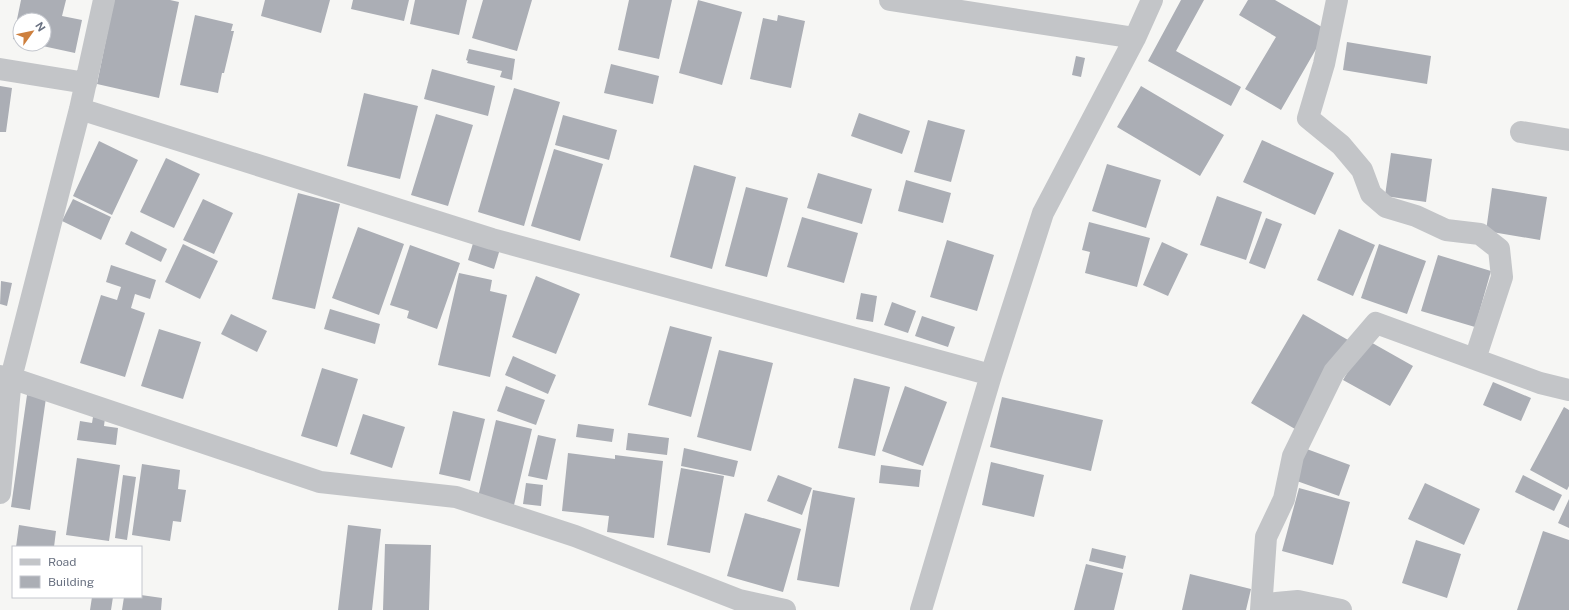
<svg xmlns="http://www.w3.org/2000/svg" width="1569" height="610" viewBox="0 0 1569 610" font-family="'Public Sans',sans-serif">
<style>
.building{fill:#abaeb5}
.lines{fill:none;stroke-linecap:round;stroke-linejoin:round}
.street{stroke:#c3c5c8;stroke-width:22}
</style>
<rect width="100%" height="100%" fill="#f6f6f4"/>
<!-- building -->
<path class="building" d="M21,0H66L62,16L82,20L75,53L38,45L44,44V20H20V41L13,39Z
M114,0H170L179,2L159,98L97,84Z
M265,0H330L321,33L261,16Z
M353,0H409L404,21L351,9Z
M415,0H467L459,35L410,24Z
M483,0H532L517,51L472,38Z
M629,0H672L659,59L618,50Z
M698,0L742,12L722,85L679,73Z
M1181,0H1204L1176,51L1241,87L1231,106L1148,61Z
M1248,0H1275L1327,30L1281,110L1245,89L1276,37L1239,15Z
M195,15L233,24L231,31H234L224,73H222L218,93L180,85Z
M778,15L805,21L791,88L750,79L763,18L777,21Z
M1347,42L1431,56L1427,84L1343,70Z
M469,49L515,59L512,80L500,77L502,71L467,63L468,61L466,60Z
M1076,56L1085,58L1081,77L1072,75Z
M611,64L659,76L653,104L604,93Z
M432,69L495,86L488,116L424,99Z
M0,86L12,88L6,132H0Z
M1141,86L1224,135L1200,176L1117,127Z
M514,88L560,102L524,226L478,212Z
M364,93L418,106L400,179L347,166Z
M859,113L910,131L902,154L851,136Z
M436,114L473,125L448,206L411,195Z
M563,115L617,130L609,160L555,145Z
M928,120L965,130L951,182L914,172Z
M1262,140L1334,173L1315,215L1243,182Z
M99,141L138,160L112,215L73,196Z
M554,149L603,164L580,241L531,226Z
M1391,153L1432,159L1426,202L1385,196Z
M166,158L200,174L174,228L140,212Z
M1107,164L1161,180L1146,228L1092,211Z
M694,165L736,177L712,269L670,257Z
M818,173L872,189L862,224L807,208Z
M906,180L951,193L943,223L898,211Z
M746,187L788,198L767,277L725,266Z
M1492,188L1547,197L1540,240L1486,231Z
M298,193L340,204L315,309L272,299Z
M1217,196L1262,212L1246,260L1200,245Z
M73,199L111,217L101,240L62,221Z
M203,199L233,213L214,254L183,240Z
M802,217L858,233L844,283L787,267Z
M1266,218L1282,224L1265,269L1249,263Z
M1089,222L1150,238L1137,287L1085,273L1090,252L1082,250Z
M358,227L404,244L379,315L332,298Z
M1339,229L1375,245L1353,296L1317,280Z
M131,231L167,249L161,262L125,244Z
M474,240L500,249L494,269L468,260Z
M947,240L994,255L977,311L930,297Z
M1162,242L1188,254L1168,296L1143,285Z
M183,244L218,261L200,299L165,282Z
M1379,244L1426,261L1407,314L1361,298Z
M410,245L460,263L437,329L407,318L409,311L390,305Z
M1438,255L1491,271L1475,327L1421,311Z
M111,265L156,280L150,299L135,294L131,308L145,313L125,377L80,363L101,295L117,300L121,287L106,282Z
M459,273L492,280L490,291L507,295L490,377L438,365Z
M536,276L580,294L556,354L512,337Z
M1,281L12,283L7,306L0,304Z
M861,293L877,296L873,322L856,319Z
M892,302L916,311L908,333L884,325Z
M330,309L380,324L375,344L324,329Z
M231,314L267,331L257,352L221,334Z
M1303,314L1348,340L1295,429L1251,403Z
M922,316L955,327L948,347L915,336Z
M670,326L712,337L691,417L648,405Z
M159,329L201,342L183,399L141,386Z
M1367,340L1413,366L1390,406L1343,380Z
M719,350L773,363L751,451L697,437Z
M513,356L556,375L548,394L505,375Z
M322,368L358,379L337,447L301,436Z
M854,378L890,387L875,456L838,448Z
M1493,382L1531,398L1521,421L1483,405Z
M506,386L545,400L536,425L497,411Z
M905,386L947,402L923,466L882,451Z
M27,395L46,398L30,510L11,507Z
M1002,397L1103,420L1091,471L990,447Z
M1564,407L1569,410V486L1567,490L1530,470Z
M453,411L485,419L470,481L439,474Z
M363,414L405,427L392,468L350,454Z
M93,417L105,418L104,426L118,428L116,445L77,440L80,421L92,423Z
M496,420L532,429L514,505L478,497Z
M578,424L614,429L612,442L576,437Z
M628,433L669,438L667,455L626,450Z
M538,435L556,439L547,480L528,476Z
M684,448L738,461L734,477L681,466Z
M1304,448L1350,465L1339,496L1294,480Z
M568,453L615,459V455L663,461L654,538L607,532L609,516L562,511Z
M77,458L120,465L109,541L66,535Z
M991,462L1044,475L1034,517L982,505Z
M142,464L180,470L178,489L186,490L181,522L173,521L170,541L132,535Z
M881,465L921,470L919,487L879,483Z
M681,468L724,476L710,553L667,545Z
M123,475L136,477L127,540L115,538Z
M778,475L812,488L802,515L767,501Z
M1523,475L1562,495L1554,511L1515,492Z
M526,483L543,485L541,506L523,504Z
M1425,483L1480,509L1464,545L1408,519Z
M1299,488L1350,502L1333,565L1282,551Z
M813,490L855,498L839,587L797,580Z
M1569,499V528L1558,523Z
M745,513L801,529L783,592L727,576Z
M19,525L56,531L54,547H16Z
M348,525L381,529L372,610H338Z
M1543,531L1569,540V610H1517Z
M1416,540L1461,554L1447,598L1402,583Z
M385,544L431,545L429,610H383Z
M1092,548L1126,556L1123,569L1089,561Z
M1086,564L1123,573L1114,610H1074Z
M1190,574L1251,589L1246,610H1182Z
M141,595L162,598L161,610H122L124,597H141Z
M92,597H113L111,610H90Z"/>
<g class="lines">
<!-- street -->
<path class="street" d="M890,0L1135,38
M1337,0L1324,64L1308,118L1341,145L1362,170L1371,194L1386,207L1416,216L1446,230L1480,234L1499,249L1502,277L1475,359
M0,69L86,83
M80,109L492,239L991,375
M1521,132L1569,140
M0,376L11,378L320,482L456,497L575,536L739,600L785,610
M0,493L11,378L80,109L104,0
M921,610L991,375L1043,213L1135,38L1152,0
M1261,610L1266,537L1284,499L1293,456L1334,372L1376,323L1540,383L1569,390
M1269,610L1276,603L1298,601L1341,610"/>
</g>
<!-- legend -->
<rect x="12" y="546" width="130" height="52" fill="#ffffff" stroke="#c3c6cd"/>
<rect x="20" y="559" width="20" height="6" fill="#c3c5c8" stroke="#c3c6cd"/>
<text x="48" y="566" font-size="12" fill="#697181">Road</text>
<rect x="20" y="576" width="20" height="12" fill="#abaeb5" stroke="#c3c6cd"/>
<text x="48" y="586" font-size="12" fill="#697181">Building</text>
<!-- north arrow -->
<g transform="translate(32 32) rotate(57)"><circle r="19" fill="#ffffff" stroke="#c3c6cd"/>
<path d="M0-3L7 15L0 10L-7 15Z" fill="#cd7f3d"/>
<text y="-6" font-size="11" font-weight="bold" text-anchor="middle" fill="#697181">N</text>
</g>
</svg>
